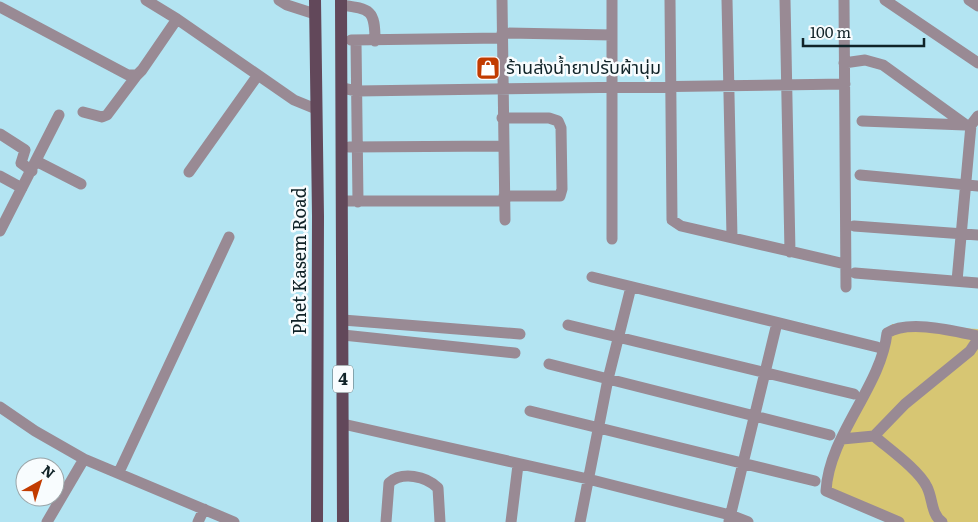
<svg xmlns="http://www.w3.org/2000/svg" width="978" height="522" viewBox="0 0 978 522" font-family="Literata,'Noto Sans Thai',serif">
<style>
.green{fill:#d7c673}
.lines{fill:none;stroke-linecap:round;stroke-linejoin:round}
.minor{stroke:#998a94;stroke-width:11}
.major{stroke:#62485a;stroke-width:12}
.labels{text-anchor:middle;stroke-width:5;stroke-linejoin:round;paint-order:stroke}
.shield{fill:#f8fcfe;stroke:#566468;stroke-width:1}
.shield-label{font-size:16px;font-weight:bold;fill:#102328}
.poi-label{font-size:18px;fill:#102328;stroke:#f8fcfe;text-anchor:start}
.street-label{font-size:18px;fill:#102328;stroke:#f8fcfe}
</style>
<rect width="100%" height="100%" fill="#b3e4f2"/>
<!-- green -->
<path class="green" d="M892,324L978,329V522H892L827,487L847,428L885,350Z"/>
<g class="lines">
<!-- minor -->
<path class="minor" d="M146,0L177,19L294,100L316,109
M279,0L287,5L315,14
M502,0L505,220
M670,0L672,220L681,226L845,264
M727,0L732,237
M785,0L790,252
M844,0L846,287
M885,0L978,63
M969,0L978,6
M341,5C371,9 375,10 375,41
M0,7L128,75H137L142,70L177,19
M502,33L612,35
M351,40L502,38
M356,41L358,202
M844,63L865,60L883,65L966,125
M342,88L357,91L845,84
M83,112L102,117L107,115L137,75
M502,118H549L558,121L561,128L562,189L560,196H504
M862,121L965,125
M0,134L25,150L21,163L32,171
M349,147L503,146
M36,161L81,184
M189,172L258,75
M860,175L978,186
M0,176L22,188
M343,201H505
M854,226L978,235
M0,231L59,115
M612,239V0
M855,273L978,283
M592,277L877,347
M957,281L971,125L978,116
M343,320L520,334
M568,325L854,394
M343,335L515,353
M549,364L830,435
M0,407L35,431L84,459L234,522
M530,411L815,481
M343,424L588,479L730,515L748,522
M874,436C889,449 919,470 927,487C933,499 931,514 942,522
M842,439L874,436L905,404L970,351L978,339
M119,472L229,237
M729,521L777,323
M47,522L84,459
M198,522L204,509
M386,522L389,483C402,471 426,476 438,488L440,522
M511,522L518,465
M580,522L608,379L631,287
M899,522L826,491C829,435 881,387 887,333C908,319 954,331 978,336"/>
<!-- major -->
<path class="major" d="M315,0L318,216L317,522
M341,0L343,522"/>
</g>
<!-- icons -->
<defs>
<g id="shop-square" transform="scale(1.25)"><rect x="-9" y="-9" width="18" height="18" rx="4" fill="#c23b00" stroke="#f8fcfe"/><path d="M-5-2.5h2.3a2.7 3.5 0 0 1 5.4 0H5L5.5 6h-11ZM-1.5-2.5h3a1.5 2.3 0 0 0-3 0Z" fill="#fff"/></g>
</defs>
<g fill-rule="evenodd">
<use href="#shop-square" x="488" y="68"/>
</g>
<g class="labels">
<!-- shield labels -->
<rect class="shield" x="333" y="365.5" width="20" height="27" rx="4"/>
<g class="shield-label">
<text x="343" y="385">4</text>
</g>
<!-- poi labels -->
<g class="poi-label">
<text x="506" y="74">ร้านส่งน้ำยาปรับผ้านุ่ม</text>
</g>
<!-- street labels -->
<g class="street-label">
<text transform="translate(300 261) rotate(-90)" y="6">Phet Kasem Road</text>
</g>
</g>
<!-- north arrow -->
<g transform="translate(40 482) rotate(39)"><circle r="24" fill="#f8fcfe" stroke="#9ba5a8"/>
<path d="M0-4L9 19L0 12L-9 19Z" fill="#c23b00"/>
<text y="-8" font-size="14" font-weight="bold" text-anchor="middle" fill="#102328">N</text>
</g>
<!-- scale -->
<path d="M803 38v8h121v-8" fill="none" stroke="#102328" stroke-width="2.5"/>
<text x="810" y="38" font-size="15" fill="#102328" stroke="#f8fcfe" stroke-width="4" paint-order="stroke">100 m</text>
</svg>
